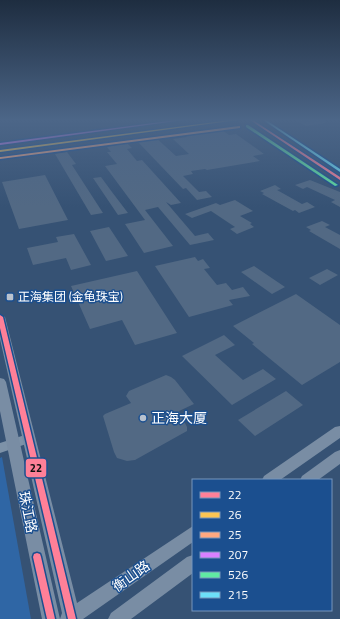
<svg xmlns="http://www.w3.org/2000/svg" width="340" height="619" viewBox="0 0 340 619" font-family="'Titillium Web','Noto Sans SC',sans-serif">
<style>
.green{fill:#2f66a5}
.building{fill:#526984}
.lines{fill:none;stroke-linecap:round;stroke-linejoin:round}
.tertiary{fill:#7d92a8;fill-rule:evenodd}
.secondary{fill:#798da4;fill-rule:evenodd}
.primary{fill:#7d8ea7;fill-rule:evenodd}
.bus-1-casing{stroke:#1b4f8f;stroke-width:3}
.bus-2-casing{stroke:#1b4f8f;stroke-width:3}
.bus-3-casing{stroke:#1b4f8f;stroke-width:3}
.bus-4-casing{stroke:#1b4f8f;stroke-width:3}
.bus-5-casing{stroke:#1b4f8f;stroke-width:3}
.bus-6-casing{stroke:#1b4f8f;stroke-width:3}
.bus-1{fill:#ff8098;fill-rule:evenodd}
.bus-2{fill:#fcc553;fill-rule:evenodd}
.bus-3{fill:#ffa980;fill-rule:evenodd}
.bus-4{fill:#d880ff;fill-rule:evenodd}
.bus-5{fill:#60e9a3;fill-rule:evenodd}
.bus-6{fill:#6ddff8;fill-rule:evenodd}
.poi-dot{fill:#b9c2ce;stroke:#1b4f8f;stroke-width:1.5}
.labels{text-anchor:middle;stroke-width:3;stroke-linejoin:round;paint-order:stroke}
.poi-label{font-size:12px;fill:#fff;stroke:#1b4f8f;text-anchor:start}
.near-poi-label{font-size:14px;fill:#fff;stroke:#1b4f8f;text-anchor:start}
.near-street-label{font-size:14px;fill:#fff;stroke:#1b4f8f}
.line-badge{stroke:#1b4f8f;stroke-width:1.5}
.pale-badge-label{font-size:11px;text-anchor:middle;font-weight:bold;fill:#111}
</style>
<rect width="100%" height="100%" fill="#365274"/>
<!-- green -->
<path class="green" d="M2,457L31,619H0V458Z"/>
<!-- building -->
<path class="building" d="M295,120H325V123L306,126Z
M219,128L229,135L236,134L264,154L253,156L260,161L207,170L205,169L191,171L193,174L183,176L199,192L206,191L212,197L197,200L186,188L183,189L138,142L142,141L140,139L155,137L176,156L189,154L173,139L187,137L183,134Z
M127,143L132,148L127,149L137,161L142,160L181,203L171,205L166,202L195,236L208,233L214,240L190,245L158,207L145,210L173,246L144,253L125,224L145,220L105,166L117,164L107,152H111L107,147Z
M67,152L76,164L72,165L103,213L91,215L55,154Z
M45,175L68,220L19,229L2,182Z
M101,177L112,192L128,213L118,215L93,178Z
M310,180L340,192V207L331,202L335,200L307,187L303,189L295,185Z
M275,185L281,189L277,190L302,204L307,202L315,207L299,213L295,210L293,211L262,194L264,193L260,191Z
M235,200L253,211L240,216L252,223L250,224L254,227L237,234L230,229L235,227L211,211L192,218L185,214L216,203L220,205Z
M322,221L330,225L325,227L340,235V249L309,231L311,230L306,227Z
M109,227L128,256L106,261L90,231Z
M74,234L91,265L71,270L66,258L33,265L27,248L58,242L56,237Z
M195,257L198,261L203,259L210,268L204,269L217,285L226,283L232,290L243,287L250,296L229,300L233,305L189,317L155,266Z
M254,266L285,287L272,294L241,272Z
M327,269L338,275L320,285L309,278Z
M137,271L177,333L135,345L122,320L90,329L71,286Z
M296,294L340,325V362L302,385L252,344L254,343L233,326Z
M224,335L235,345L215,355L243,380L263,369L276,379L232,405L182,356Z
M166,375L171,377L175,380L194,404L179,411L187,427V431L135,460L127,461L117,458L114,452L103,416L105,414L131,403L126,396L129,391Z
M286,391L303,405L255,436L238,420Z"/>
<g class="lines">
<!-- tertiary -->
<path class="tertiary" d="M226,120H240L0,153V149Z
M28,434L32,436L34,439L32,442L0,453V443Z"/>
<!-- secondary -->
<path class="secondary" d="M0,314L5,317L77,603L193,526V542L83,619H42L0,411V378L4,379L6,382L60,619L62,613L0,339Z
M340,426V438L280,480H262L264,476L335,427Z
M340,450V464L318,480H300L302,476L335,452Z
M193,555V573L131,619H108L111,613L187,557Z"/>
<!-- primary -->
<path class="primary" d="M248,120H255L340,176V181Z"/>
<!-- bus-1 casing -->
<g class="bus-1-casing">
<path id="bus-1" d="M250,120H253L340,177V180Z
M0,315L3,317L76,619H68L0,328Z
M37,553L40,554L41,557L55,619H47L33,557L34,554Z"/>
</g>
<!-- bus-2 casing -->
<g class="bus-2-casing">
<path id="bus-2" d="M230,120H238L0,152V150Z"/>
</g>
<!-- bus-3 casing -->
<g class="bus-3-casing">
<path id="bus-3" d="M239,126H240V128L0,159V157H1Z"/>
</g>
<!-- bus-4 casing -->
<g class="bus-4-casing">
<path id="bus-4" d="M176,120H184L0,145V143Z"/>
</g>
<!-- bus-5 casing -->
<g class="bus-5-casing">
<path id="bus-5" d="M246,125H248L338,185L335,186L246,127Z"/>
</g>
<!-- bus-6 casing -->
<g class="bus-6-casing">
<path id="bus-6" d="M263,120H266L340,169V172Z"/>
</g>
<!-- bus-1 -->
<use href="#bus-1" class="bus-1"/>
<!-- bus-2 -->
<use href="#bus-2" class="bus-2"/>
<!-- bus-3 -->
<use href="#bus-3" class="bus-3"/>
<!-- bus-4 -->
<use href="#bus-4" class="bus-4"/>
<!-- bus-5 -->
<use href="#bus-5" class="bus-5"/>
<!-- bus-6 -->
<use href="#bus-6" class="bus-6"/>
</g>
<!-- sky -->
<linearGradient id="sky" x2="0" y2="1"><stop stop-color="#1e2d40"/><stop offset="0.58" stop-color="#4c6688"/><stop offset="1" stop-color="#4c6688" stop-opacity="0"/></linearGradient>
<rect width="340" height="207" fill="url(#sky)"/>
<!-- markers -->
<g class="poi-dot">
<rect x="6" y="293" width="8" height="8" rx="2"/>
<circle cx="143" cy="418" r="4"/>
</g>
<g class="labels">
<!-- poi labels -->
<g class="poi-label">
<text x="18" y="301">正海集团 (金龟珠宝)</text>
</g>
<!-- near-poi labels -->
<g class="near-poi-label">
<text x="151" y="423">正海大厦</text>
</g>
<!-- near-street labels -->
<g class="near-street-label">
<text transform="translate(28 512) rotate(78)" y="5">珠江路</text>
<text transform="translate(131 576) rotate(-35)" y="5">衡山路</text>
</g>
</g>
<rect class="line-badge" x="25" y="458" width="22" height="20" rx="4" fill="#ff8098"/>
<g class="pale-badge-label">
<text x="36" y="472">22</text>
</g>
<!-- legend -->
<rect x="192" y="479" width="140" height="132" fill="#1b4f8f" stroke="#7695bc"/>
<rect x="200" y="492" width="20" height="6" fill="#ff8098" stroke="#7695bc"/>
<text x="228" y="499" font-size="12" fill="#ffffff">22</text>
<rect x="200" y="512" width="20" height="6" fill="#fcc553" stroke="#7695bc"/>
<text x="228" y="519" font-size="12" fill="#ffffff">26</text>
<rect x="200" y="532" width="20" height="6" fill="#ffa980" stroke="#7695bc"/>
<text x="228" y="539" font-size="12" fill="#ffffff">25</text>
<rect x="200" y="552" width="20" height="6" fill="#d880ff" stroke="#7695bc"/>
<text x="228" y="559" font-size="12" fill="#ffffff">207</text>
<rect x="200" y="572" width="20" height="6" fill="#60e9a3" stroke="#7695bc"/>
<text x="228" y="579" font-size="12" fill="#ffffff">526</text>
<rect x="200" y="592" width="20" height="6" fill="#6ddff8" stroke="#7695bc"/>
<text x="228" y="599" font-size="12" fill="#ffffff">215</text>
</svg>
